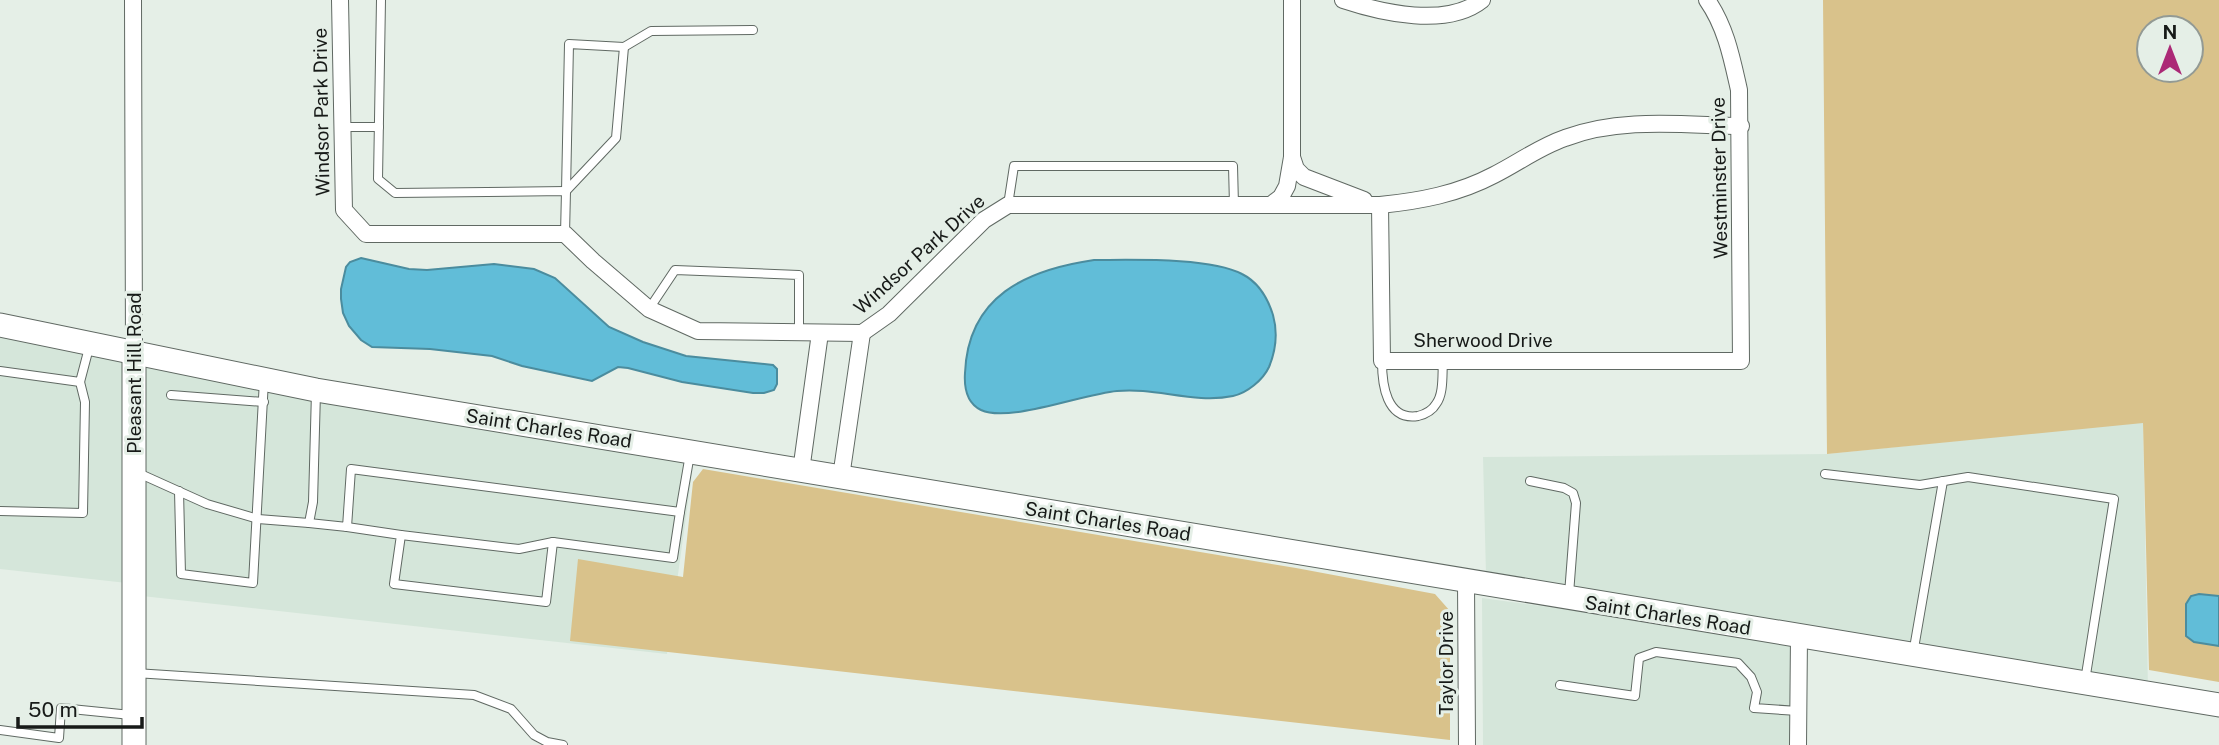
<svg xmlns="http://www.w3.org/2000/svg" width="2219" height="745" font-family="'Public Sans',sans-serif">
  <rect width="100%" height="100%" fill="#e5efe7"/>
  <!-- built -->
  <g fill="#d5e6da">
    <polygon points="0,334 127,362 127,583 0,569"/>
    <polygon points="139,361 694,459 667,654 142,596"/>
    <polygon points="2143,422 2148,690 1486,574 1483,457 1827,454"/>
    <polygon points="1482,598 1796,641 1796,745 1483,745"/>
  </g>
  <!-- green -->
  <g fill="#d9c28b" fill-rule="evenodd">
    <path d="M1823 0H2219V682L2149 670 2143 423 1827 454ZM2149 28H2191V70H2149Z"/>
    <polygon points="703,469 1296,568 1435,594 1450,611 1450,740 570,641 578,559 683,577 693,482"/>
  </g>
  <!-- water -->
  <g fill="#61bdd8" stroke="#4b8c9e" stroke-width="2">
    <polygon points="361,258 409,269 427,270 494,264 534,269 555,278 609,327 643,342 686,356 773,365 777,369 777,384 774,390 764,393 753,393 682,382 628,368 618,367 592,381 522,366 492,356 430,349 372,347 361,340 349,326 343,313 341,299 341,289 346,267 350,262"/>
    <path d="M1094 260C1131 260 1210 257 1242 274 1258 282 1268 299 1273 315 1278 333 1276 350 1269 367 1263 380 1247 393 1233 396 1194 404 1155 387 1117 391 1083 394 1009 423 981 410 967 403 964 388 965 373 968 296 1026 270 1094 260Z"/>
    <polygon points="2199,594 2219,596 2219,646 2194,642 2186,636 2186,604 2191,596"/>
  </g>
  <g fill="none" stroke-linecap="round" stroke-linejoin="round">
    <!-- lane casing -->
    <g stroke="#606963" stroke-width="10">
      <g id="lane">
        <polyline points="381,0 378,179 395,193 566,191 565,234"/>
        <polyline points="342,127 379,127"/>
        <polyline points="566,191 569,44 624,47 651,31 753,30"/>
        <polyline points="566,191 616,138 624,47"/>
        <polyline points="1008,205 1014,166 1233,166 1234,205"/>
        <polyline points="649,309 675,270 799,275 799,333"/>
        <path d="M1382 361C1382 384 1386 421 1418 416 1426 414 1432 411 1436 404 1444 394 1442 374 1443 361"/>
        <polyline points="0,371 80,382 90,344"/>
        <polyline points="171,395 264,402"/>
        <polyline points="136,472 207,504 258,519 309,523 313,502 316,392"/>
        <polyline points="1825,474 1920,485 1968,477 2114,499 2085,681"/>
        <polyline points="1530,481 1564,488 1573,493 1576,503 1569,594"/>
        <polyline points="179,491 181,574 253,583 264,380"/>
        <polyline points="0,511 83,513 85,402 80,382"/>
        <polyline points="309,523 347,527 351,469 680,512 690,454"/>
        <polyline points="347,527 401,535 394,584 546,602 553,542 673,558 680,512"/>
        <polyline points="401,535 519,549 553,542"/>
        <polyline points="1913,654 1943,481"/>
        <polyline points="135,673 474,695 511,709 534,735 547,742 563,745"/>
        <polyline points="1560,685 1635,696 1639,658 1656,652 1738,663 1751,677 1757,692 1754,708 1798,711"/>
        <polyline points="0,730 59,738 61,708 131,715"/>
      </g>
    </g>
    <!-- street casing -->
    <g stroke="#606963" stroke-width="18">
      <g id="street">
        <polyline points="133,0 134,354"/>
        <path d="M340 0 344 210 366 234H565L593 261 649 309 698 331 862 333 889 314 984 220 1008 205H1380C1420 201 1458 194 1494 175 1518 163 1539 147 1565 138 1620 117 1683 125 1741 126"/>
        <path d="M1343 0C1382 13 1447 28 1482 0"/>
        <polyline points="1292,157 1296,169 1304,177 1364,200"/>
        <polyline points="1272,204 1281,197 1287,186 1292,157 1292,0"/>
        <path d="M1380 205 1382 361H1741L1739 90C1732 59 1726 27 1707 0"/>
        <polyline points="801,471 820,333"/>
        <polyline points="841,477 862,333"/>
        <polyline points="1466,581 1467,745"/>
        <polyline points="1798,745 1799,636"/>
      </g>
    </g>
    <!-- secondary casing -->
    <g stroke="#606963" stroke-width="25">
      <g id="secondary">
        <polyline points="0,325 316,390 2219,705"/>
        <polyline points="134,745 134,354"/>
      </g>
    </g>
    <!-- lane -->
    <use href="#lane" stroke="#fff" stroke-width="8"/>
    <!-- street -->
    <use href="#street" stroke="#fff" stroke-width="16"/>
    <!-- secondary -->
    <use href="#secondary" stroke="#fff" stroke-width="23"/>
  </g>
  <g text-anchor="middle" stroke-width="6" stroke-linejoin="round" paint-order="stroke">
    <!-- street labels -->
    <g font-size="19" fill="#171a18" stroke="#e5efe7">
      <text transform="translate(321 112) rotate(-91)" y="7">Windsor Park Drive</text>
      <text transform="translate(1719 178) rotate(-91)" y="7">Westminster Drive</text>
      <text transform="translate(919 254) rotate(-42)" y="7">Windsor Park Drive</text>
      <text x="1483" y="347">Sherwood Drive</text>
      <text transform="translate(134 373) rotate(-90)" y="7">Pleasant Hill Road</text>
      <text transform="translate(549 428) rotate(9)" y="7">Saint Charles Road</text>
      <text transform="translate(1108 521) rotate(9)" y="7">Saint Charles Road</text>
      <text transform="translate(1668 615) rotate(9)" y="7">Saint Charles Road</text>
      <text transform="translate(1446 663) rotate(-90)" y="7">Taylor Drive</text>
    </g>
  </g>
  <!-- north arrow -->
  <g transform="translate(2170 49)"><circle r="33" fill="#e5efe7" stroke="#939a94" stroke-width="2"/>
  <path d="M0-5L12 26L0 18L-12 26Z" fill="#ab2976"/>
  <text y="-10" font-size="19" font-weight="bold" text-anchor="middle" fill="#171a18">N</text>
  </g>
  <!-- scale -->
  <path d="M18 717v10h124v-10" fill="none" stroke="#171a18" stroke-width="3.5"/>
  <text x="28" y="717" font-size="21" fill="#171a18" stroke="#e5efe7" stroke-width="5" paint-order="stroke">50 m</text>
</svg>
